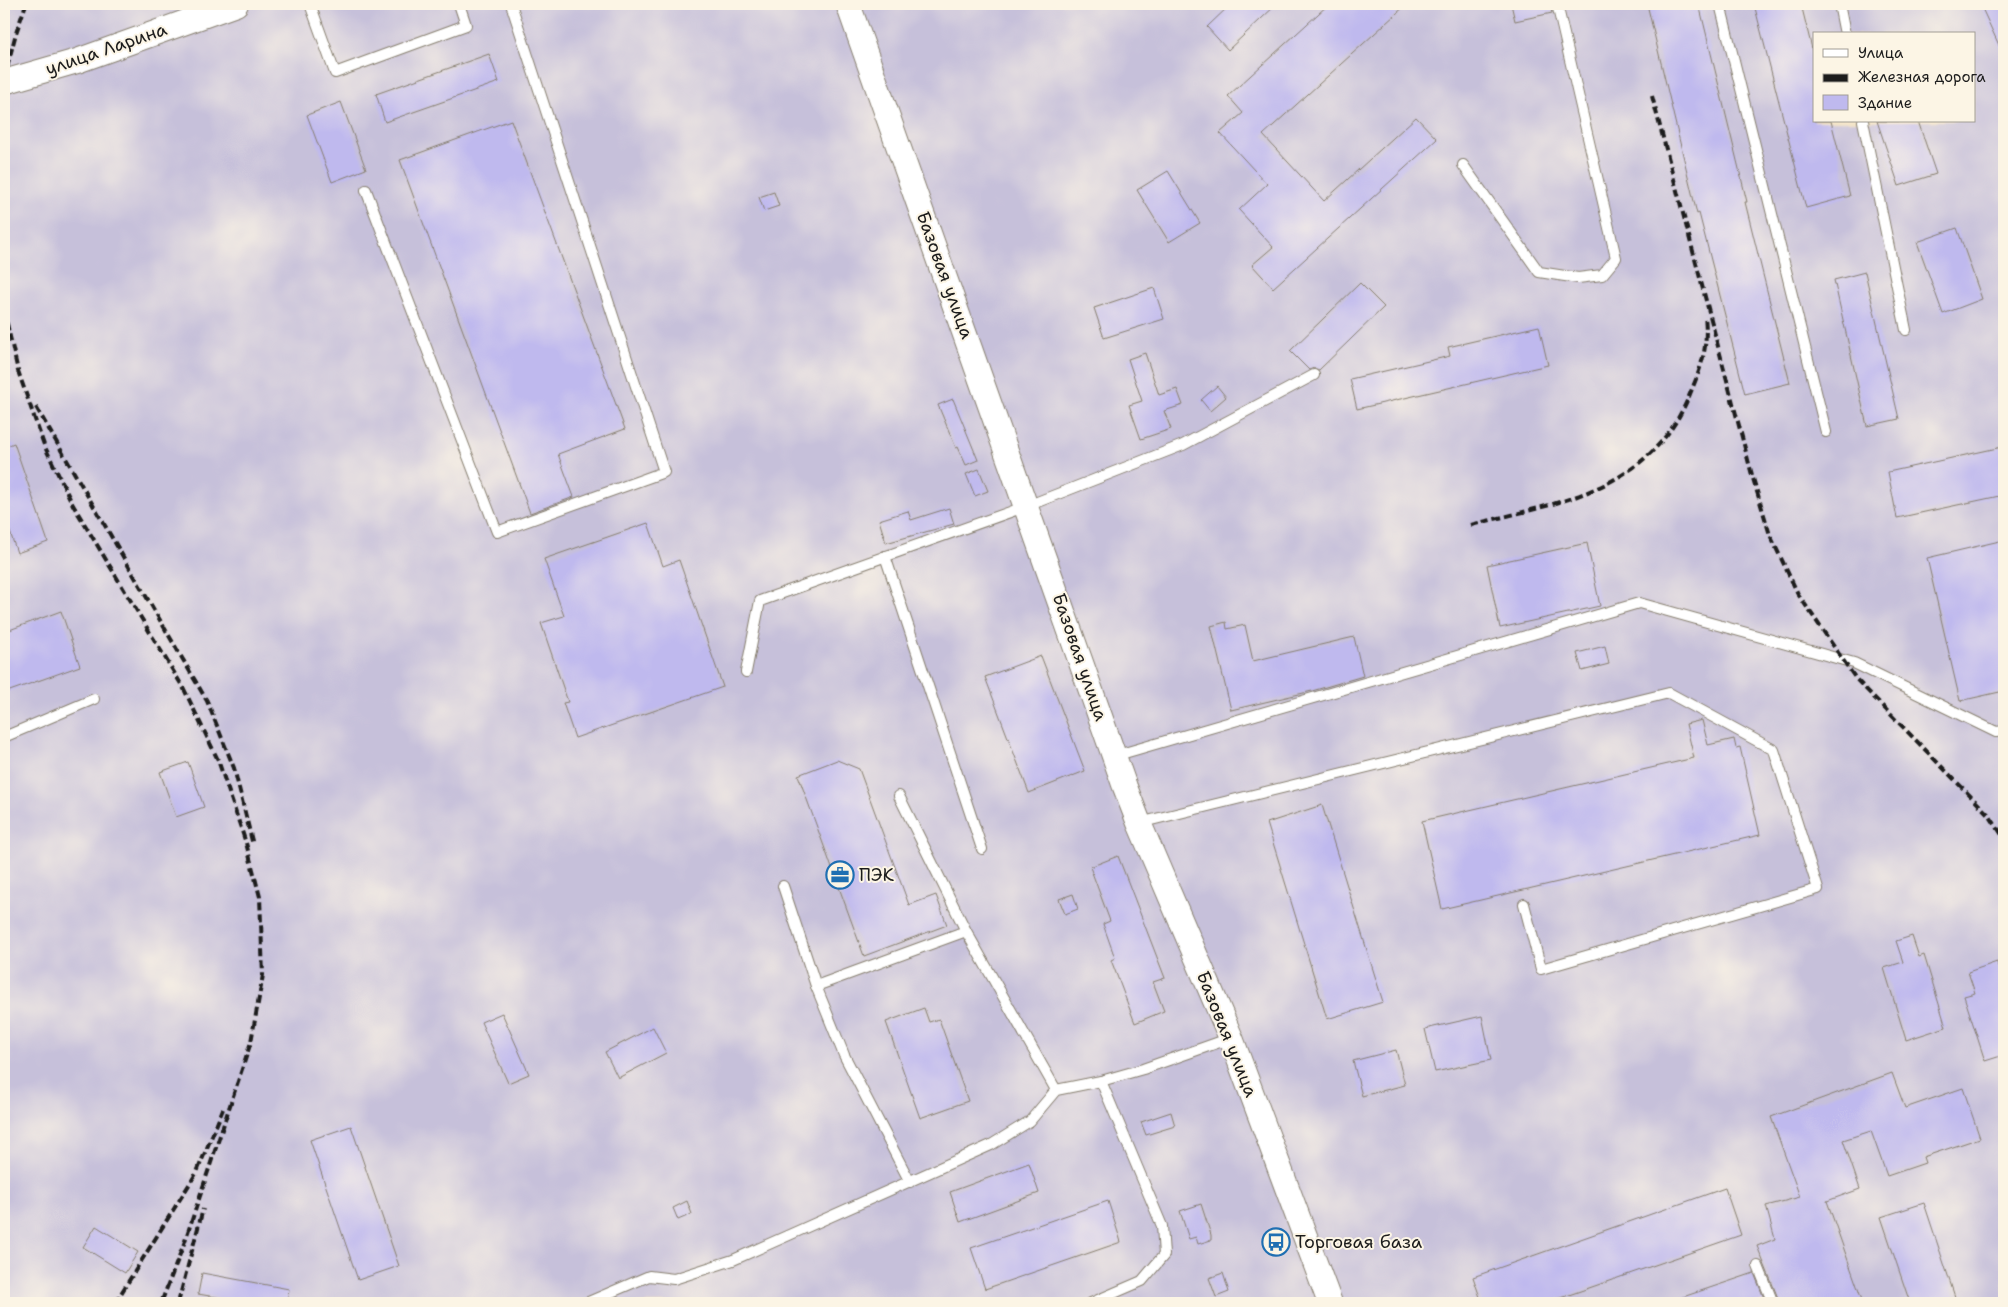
<svg xmlns="http://www.w3.org/2000/svg" width="2008" height="1307" font-family="'Shantell Sans',sans-serif">
  <rect width="100%" height="100%" fill="#fcf5e5"/>
  <filter id="ink" filterUnits="userSpaceOnUse"><feTurbulence type="fractalNoise" baseFrequency=".02" numOctaves="2"/><feDisplacementMap in="SourceGraphic" scale="10" xChannelSelector="R" yChannelSelector="G"/><feConvolveMatrix kernelMatrix="1 2 1 2 8 2 1 2 1" color-interpolation-filters="sRGB"/></filter>
  <filter id="wash" filterUnits="userSpaceOnUse"><feTurbulence type="fractalNoise" baseFrequency=".0096" numOctaves="4" result="noise"/><feDisplacementMap in="SourceGraphic" scale="20" xChannelSelector="R" yChannelSelector="G"/><feGaussianBlur stdDeviation="1.12" result="paint"/><feColorMatrix in="noise" values="0 0 0 0 0 0 0 0 0 0 0 0 0 0 0 0 0 1.4 0 .05"/><feComposite in="paint" operator="in"/></filter>
  <g filter="url(#wash)">
    <rect width="100%" height="100%" fill="#f0dfbf"/>
    <!-- industrial -->
    <path fill="#c6c0da" fill-rule="evenodd" d="M4 4H2004V1303H4ZM1814 34H1974V121H1814Z"/>
    <g id="blocks">
      <!-- building -->
      <g fill="#bfb9ee">
        <polygon points="1231,4 1277,4 1228,50 1207,27"/>
        <polygon points="1329,4 1407,4 1263,135 1324,201 1416,117 1437,139 1273,288 1252,265 1273,247 1239,210 1267,184 1220,133 1243,113 1228,96"/>
        <polygon points="1511,4 1550,4 1552,13 1515,21"/>
        <polygon points="1647,4 1699,4 1747,202 1745,202 1790,383 1745,394 1699,213 1697,214"/>
        <polygon points="1754,4 1801,4 1814,57 1814,121 1831,121 1850,196 1806,208"/>
        <polygon points="1980,4 2004,4 2004,56"/>
        <polygon points="489,54 499,82 385,122 376,94"/>
        <polygon points="341,102 366,169 332,182 307,115"/>
        <polygon points="511,120 625,429 558,454 574,497 530,513 400,160"/>
        <polygon points="1877,121 1918,121 1936,174 1899,186"/>
        <polygon points="1168,171 1200,223 1169,242 1137,190"/>
        <polygon points="774,192 779,206 764,211 759,197"/>
        <polygon points="1957,228 1982,299 1943,314 1917,242"/>
        <polygon points="1865,272 1899,419 1867,426 1834,280"/>
        <polygon points="1360,283 1384,307 1319,370 1314,368 1309,370 1290,351"/>
        <polygon points="1154,288 1164,319 1104,338 1094,308"/>
        <polygon points="1539,326 1548,365 1357,409 1350,379 1450,356 1448,347"/>
        <polygon points="1145,353 1159,395 1177,389 1183,405 1164,411 1171,429 1141,439 1129,405 1142,401 1128,359"/>
        <polygon points="1217,386 1226,397 1210,411 1201,400"/>
        <polygon points="953,399 978,460 966,465 958,447 956,448 938,405"/>
        <polygon points="14,443 48,542 17,553 4,514 4,447"/>
        <polygon points="2002,447 2004,456 2004,495 1897,518 1888,472"/>
        <polygon points="979,469 988,491 975,496 966,474"/>
        <polygon points="949,508 954,524 886,543 879,520 908,511 911,520"/>
        <polygon points="648,523 663,566 679,560 723,687 575,738 563,703 568,702 541,623 564,616 544,559"/>
        <polygon points="2004,540 2004,691 1960,701 1927,558"/>
        <polygon points="1587,543 1600,606 1500,628 1487,565"/>
        <polygon points="61,611 80,666 4,693 4,632"/>
        <polygon points="1226,622 1227,629 1245,625 1253,661 1354,637 1363,676 1312,691 1231,710 1211,626"/>
        <polygon points="1605,646 1609,664 1582,671 1577,653"/>
        <polygon points="1041,656 1085,771 1029,793 985,677"/>
        <polygon points="1702,720 1708,745 1734,739 1736,748 1740,747 1760,835 1442,909 1422,821 1694,758 1686,724"/>
        <polygon points="837,760 859,769 909,905 936,895 947,925 864,956 798,775"/>
        <polygon points="188,762 204,807 176,817 160,772"/>
        <polygon points="1322,805 1383,1002 1327,1019 1267,823"/>
        <polygon points="1118,856 1165,978 1153,982 1164,1011 1135,1023 1111,960 1115,958 1103,924 1110,921 1090,867"/>
        <polygon points="1073,894 1078,909 1065,914 1059,899"/>
        <polygon points="1912,936 1919,957 1924,955 1946,1027 1906,1040 1884,968 1903,962 1896,941"/>
        <polygon points="1997,962 2004,987 2004,1055 1985,1061 1964,996 1975,993 1968,972"/>
        <polygon points="924,1008 929,1022 939,1019 968,1101 920,1118 886,1022"/>
        <polygon points="502,1013 529,1074 508,1083 481,1022"/>
        <polygon points="1482,1016 1491,1060 1435,1072 1425,1029"/>
        <polygon points="653,1027 666,1053 618,1078 605,1052"/>
        <polygon points="1396,1050 1405,1085 1362,1096 1353,1061"/>
        <polygon points="1892,1073 1905,1108 1963,1088 1980,1138 1923,1157 1925,1163 1887,1176 1871,1131 1843,1140 1860,1189 1827,1201 1863,1303 1780,1303 1757,1246 1775,1239 1766,1206 1800,1197 1771,1117"/>
        <polygon points="1171,1112 1175,1126 1146,1135 1141,1122"/>
        <polygon points="351,1126 399,1266 358,1280 310,1140"/>
        <polygon points="1029,1163 1039,1193 960,1222 950,1192"/>
        <polygon points="1725,1188 1741,1235 1546,1303 1482,1303 1473,1277"/>
        <polygon points="687,1201 692,1214 678,1220 673,1208"/>
        <polygon points="1108,1201 1121,1242 985,1289 971,1248"/>
        <polygon points="1924,1203 1957,1303 1910,1303 1881,1217"/>
        <polygon points="1201,1204 1211,1235 1211,1240 1198,1244 1196,1237 1189,1239 1180,1211"/>
        <polygon points="96,1226 138,1252 125,1273 83,1247"/>
        <polygon points="202,1273 289,1289 287,1303 250,1303 198,1294"/>
        <polygon points="1223,1273 1229,1292 1216,1297 1209,1278"/>
        <polygon points="1754,1273 1766,1303 1672,1303 1671,1301"/>
      </g>
    </g>
  </g>
  <g filter="url(#ink)">
    <use href="#blocks" fill-opacity="0" stroke="#867e6e" stroke-width="1"/>
    <g fill="none" stroke-linecap="round" stroke-linejoin="round">
      <!-- service casing -->
      <g stroke="#867e6e" stroke-width="12">
        <g id="service">
          <polyline points="310,4 335,73 466,25 459,4"/>
          <polyline points="1720,4 1826,432"/>
          <polyline points="1839,4 1845,34"/>
          <polyline points="1863,121 1906,330"/>
          <polyline points="1463,165 1539,272 1578,278 1602,275 1616,258 1557,4"/>
          <polyline points="366,190 497,532 664,472 511,4"/>
          <polyline points="885,556 982,849"/>
          <polyline points="746,672 760,601 1027,506 1183,445 1314,375"/>
          <polyline points="4,737 94,699"/>
          <polyline points="1114,756 1639,603 1854,663 1996,732 2004,731"/>
          <polyline points="899,796 966,931 1056,1090"/>
          <polyline points="1139,823 1669,693 1774,750 1818,889 1541,969 1524,904"/>
          <polyline points="783,886 816,986 844,1055 910,1182"/>
          <polyline points="816,986 966,931"/>
          <polyline points="1758,1266 1773,1303"/>
          <polyline points="586,1303 649,1276 674,1279 733,1260 991,1145 1030,1121 1056,1090 1101,1081 1143,1069 1231,1038"/>
          <polyline points="1091,1303 1142,1281 1164,1255 1162,1226 1101,1081"/>
        </g>
      </g>
      <!-- tertiary casing -->
      <g stroke="#867e6e" stroke-width="26">
        <g id="tertiary">
          <polyline points="848,4 1125,787 1139,823 1231,1038 1330,1303"/>
          <polyline points="4,82 77,61 236,4"/>
        </g>
      </g>
      <!-- service -->
      <use href="#service" stroke="#fff" stroke-width="10"/>
      <!-- tertiary -->
      <use href="#tertiary" stroke="#fff" stroke-width="24"/>
      <!-- rail -->
      <g stroke="#1c1c1c" stroke-width="4" stroke-dasharray="8 4" stroke-linecap="butt">
        <polyline points="4,79 16,33 26,4"/>
        <polyline points="1652,96 1752,475 1770,535 1798,594 1856,679 1989,815 2004,838"/>
        <polyline points="4,311 18,371 44,445 73,505 184,689 218,760 246,843 260,897 263,975 251,1042 185,1241 161,1303"/>
        <polyline points="36,407 207,701 234,768 253,845"/>
        <path d="M1471 525C1564 501 1653 490 1692 389 1703 363 1708 345 1705 316"/>
        <polyline points="115,1303 197,1172 223,1109"/>
        <polyline points="178,1303 203,1209"/>
      </g>
    </g>
  </g>
  <!-- icons -->
  <defs>
    <g id="office-ring" transform="scale(1.4375)"><circle r="9.5" fill="#fcf5e5" stroke="#1f6fb2" stroke-width="1.5"/><path d="M-6-3h4V-5.5h4V-3h4V5H-6ZM-1-4.5V-3h2v-1.5ZM-6 0V1H6V0Z" fill="#1f6fb2"/></g>
    <g id="bus-ring" transform="scale(1.4375)"><circle r="9.5" fill="#fcf5e5" stroke="#1f6fb2" stroke-width="1.5"/><path d="M-5-6H5V4H4V6H2V4H-2V6H-4V4H-5ZM-3.5-4V0h7V-4ZM-3.5 1.2v1.5H-2V1.2ZM2 1.2v1.5H3.5V1.2Z" fill="#1f6fb2"/></g>
  </defs>
  <g fill-rule="evenodd">
    <use href="#office-ring" x="840" y="875"/>
    <use href="#bus-ring" x="1276" y="1242"/>
  </g>
  <g text-anchor="middle" stroke-width="4" stroke-linejoin="round" paint-order="stroke">
    <!-- street labels -->
    <g font-size="18" fill="#1c1c1c" stroke="#fcf5e5">
      <text transform="translate(106 49) rotate(-19)" y="6">улица Ларина</text>
      <text transform="translate(945 275) rotate(70)" y="6">Базовая улица</text>
      <text transform="translate(1080 657) rotate(71)" y="6">Базовая улица</text>
      <text transform="translate(1227 1034) rotate(68)" y="6">Базовая улица</text>
    </g>
    <!-- poi labels -->
    <g font-size="18" fill="#1c1c1c" stroke="#fcf5e5" text-anchor="start">
      <text x="859" y="881">ПЭК</text>
      <text x="1295" y="1248">Торговая база</text>
    </g>
  </g>
  <!-- margin -->
  <rect width="2008" height="1307" fill="none" stroke="#fcf5e5" stroke-width="20"/>
  <!-- legend -->
  <rect x="1813" y="32" width="162" height="90" fill="#fcf5e5" stroke="#a29e95"/>
  <rect x="1823" y="49" width="25" height="8" fill="#ffffff" stroke="#a29e95"/>
  <text x="1858" y="58" font-size="15" fill="#1c1c1c">Улица</text>
  <rect x="1823" y="74" width="25" height="8" fill="#1c1c1c" stroke="#a29e95"/>
  <text x="1858" y="82" font-size="15" fill="#1c1c1c">Железная дорога</text>
  <rect x="1823" y="95" width="25" height="15" fill="#bfb9ee" stroke="#a29e95"/>
  <text x="1858" y="108" font-size="15" fill="#1c1c1c">Здание</text>
</svg>
